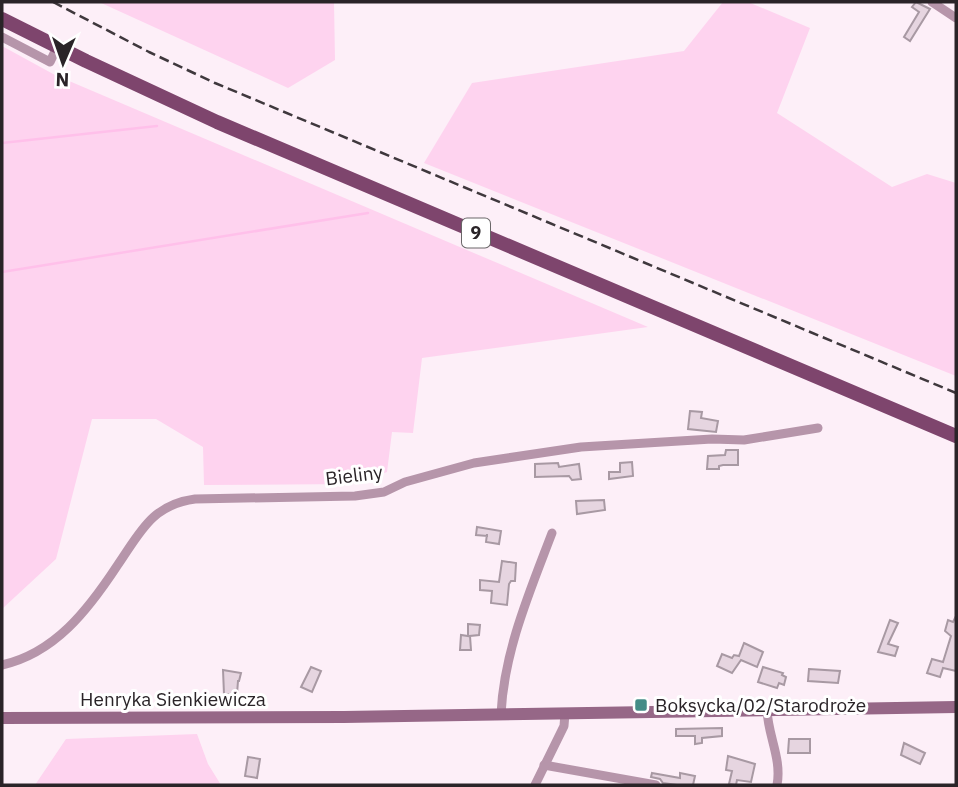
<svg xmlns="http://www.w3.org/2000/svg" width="958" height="787" font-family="'IBM Plex Sans',sans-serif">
  <rect width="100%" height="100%" fill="#fdeff8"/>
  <!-- green -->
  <g fill="#fed3ef">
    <polygon points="99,2 334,2 335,60 288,88"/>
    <polygon points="723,2 748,2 810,28 777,113 892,187 927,174 956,183 956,376 424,163 472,83 684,51"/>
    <polygon points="2,46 55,75 648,327 422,358 413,433 392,432 387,472 352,484 204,485 203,447 156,419 92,419 56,559 2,609"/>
    <polygon points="197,734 208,764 221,785 35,785 66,739"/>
  </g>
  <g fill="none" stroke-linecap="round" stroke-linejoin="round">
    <!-- stream -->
    <g stroke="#ffc0ea" stroke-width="2.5">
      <polyline points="2,143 157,126"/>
      <polyline points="2,272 368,213"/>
    </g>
  </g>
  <!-- building -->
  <g fill="#e6d5e0" stroke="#a899a3" stroke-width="2">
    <polygon points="916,2 930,9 910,41 904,37 919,12 912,7"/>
    <polygon points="690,411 702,412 701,418 718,421 716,432 688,429"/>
    <polygon points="726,450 738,450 738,465 723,465 719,466 719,469 707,469 708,456 725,455"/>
    <polygon points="632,462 633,476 609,479 609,472 620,472 620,463"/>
    <polygon points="558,463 559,467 579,464 581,479 572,480 569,476 535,477 535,464"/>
    <polygon points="604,500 605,510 577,514 576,501"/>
    <polygon points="477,527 501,531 499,544 486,542 487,534 487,536 476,535"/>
    <polygon points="502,561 516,563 515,581 511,581 509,584 507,605 491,603 492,591 480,590 480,580 499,582"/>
    <polygon points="956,616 956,671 943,668 940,677 927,673 932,659 943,662 951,636 945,631 948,620 953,622"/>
    <polygon points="890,620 898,623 888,644 898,647 895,656 878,652"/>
    <polygon points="468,624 480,625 479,635 470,636 471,650 460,650 461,635 468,636"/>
    <polygon points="744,643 763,652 757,667 741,660 732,673 717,666 722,654 732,658 734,655 739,656"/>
    <polygon points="311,667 321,671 312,692 301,687"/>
    <polygon points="763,667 783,673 782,675 786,677 784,685 779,683 777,688 758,682"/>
    <polygon points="809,669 840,671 838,683 808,681"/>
    <polygon points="223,670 241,673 239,681 238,681 237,694 224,694"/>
    <polygon points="722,728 722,736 702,738 702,743 695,744 695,736 676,736 676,729"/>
    <polygon points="789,739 810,739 810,753 788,753"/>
    <polygon points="904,743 925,753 920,764 901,755"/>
    <polygon points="728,756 755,764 751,782 737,780 736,785 729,784 732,771 726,770"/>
    <polygon points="248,757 260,759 257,778 245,776"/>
    <polygon points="652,773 680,778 680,773 695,776 693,785 677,785 663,783 660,779 651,777"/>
  </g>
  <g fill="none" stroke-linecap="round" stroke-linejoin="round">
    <!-- street -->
    <g stroke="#b695aa" stroke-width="9">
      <polyline points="932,2 956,18"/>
      <polyline points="2,37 50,62 57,47"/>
      <path d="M2 665C55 653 88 610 117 566 140 533 151 505 195 499L355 496 384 492 405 482 474 463 581 447 712 439 744 440 818 428"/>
      <path d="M767 710C768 736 782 759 777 785"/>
      <path d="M501 714C504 651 530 591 552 533"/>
      <polyline points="544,765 656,785"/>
      <polyline points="535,785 564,726 565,713"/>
    </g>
    <!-- secondary -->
    <polyline stroke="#966787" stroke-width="12" points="2,718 344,717 956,707"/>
    <!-- primary -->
    <polyline stroke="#7e456d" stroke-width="14" points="2,19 86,61 217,122 956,436"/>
    <!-- rail -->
    <polyline stroke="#3f383d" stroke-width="2.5" stroke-dasharray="10 5" stroke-linecap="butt" points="53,2 149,52 215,83 956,393"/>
  </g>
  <!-- markers -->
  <rect fill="#448c87" stroke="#fff" stroke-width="2.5" x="634" y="698" width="14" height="14" rx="3.5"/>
  <g text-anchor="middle" stroke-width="6" stroke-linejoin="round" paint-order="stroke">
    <!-- shield labels -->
    <rect fill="#fff" stroke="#6a6668" stroke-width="2" x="462" y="218.5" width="28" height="29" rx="5"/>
    <g font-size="18" font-weight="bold" fill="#2a2428">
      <text x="476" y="239">9</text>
    </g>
    <!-- street labels -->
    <g font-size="19" fill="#2a2428" stroke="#fff">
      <text transform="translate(354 475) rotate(-7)" y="7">Bieliny</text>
      <text x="173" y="706">Henryka Sienkiewicza</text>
    </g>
    <!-- poi labels -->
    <g font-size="19" fill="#2a2428" stroke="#fff" text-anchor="start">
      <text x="655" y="712">Boksycka/02/Starodroże</text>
    </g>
  </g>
  <!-- border -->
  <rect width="958" height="787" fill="none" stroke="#2a2428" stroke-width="7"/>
  <!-- north arrow -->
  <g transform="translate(63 63) rotate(182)" stroke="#ffffff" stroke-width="5" paint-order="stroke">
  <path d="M0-5L12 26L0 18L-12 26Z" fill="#2a2428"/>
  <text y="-10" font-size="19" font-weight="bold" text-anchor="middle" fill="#2a2428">N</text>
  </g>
</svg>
